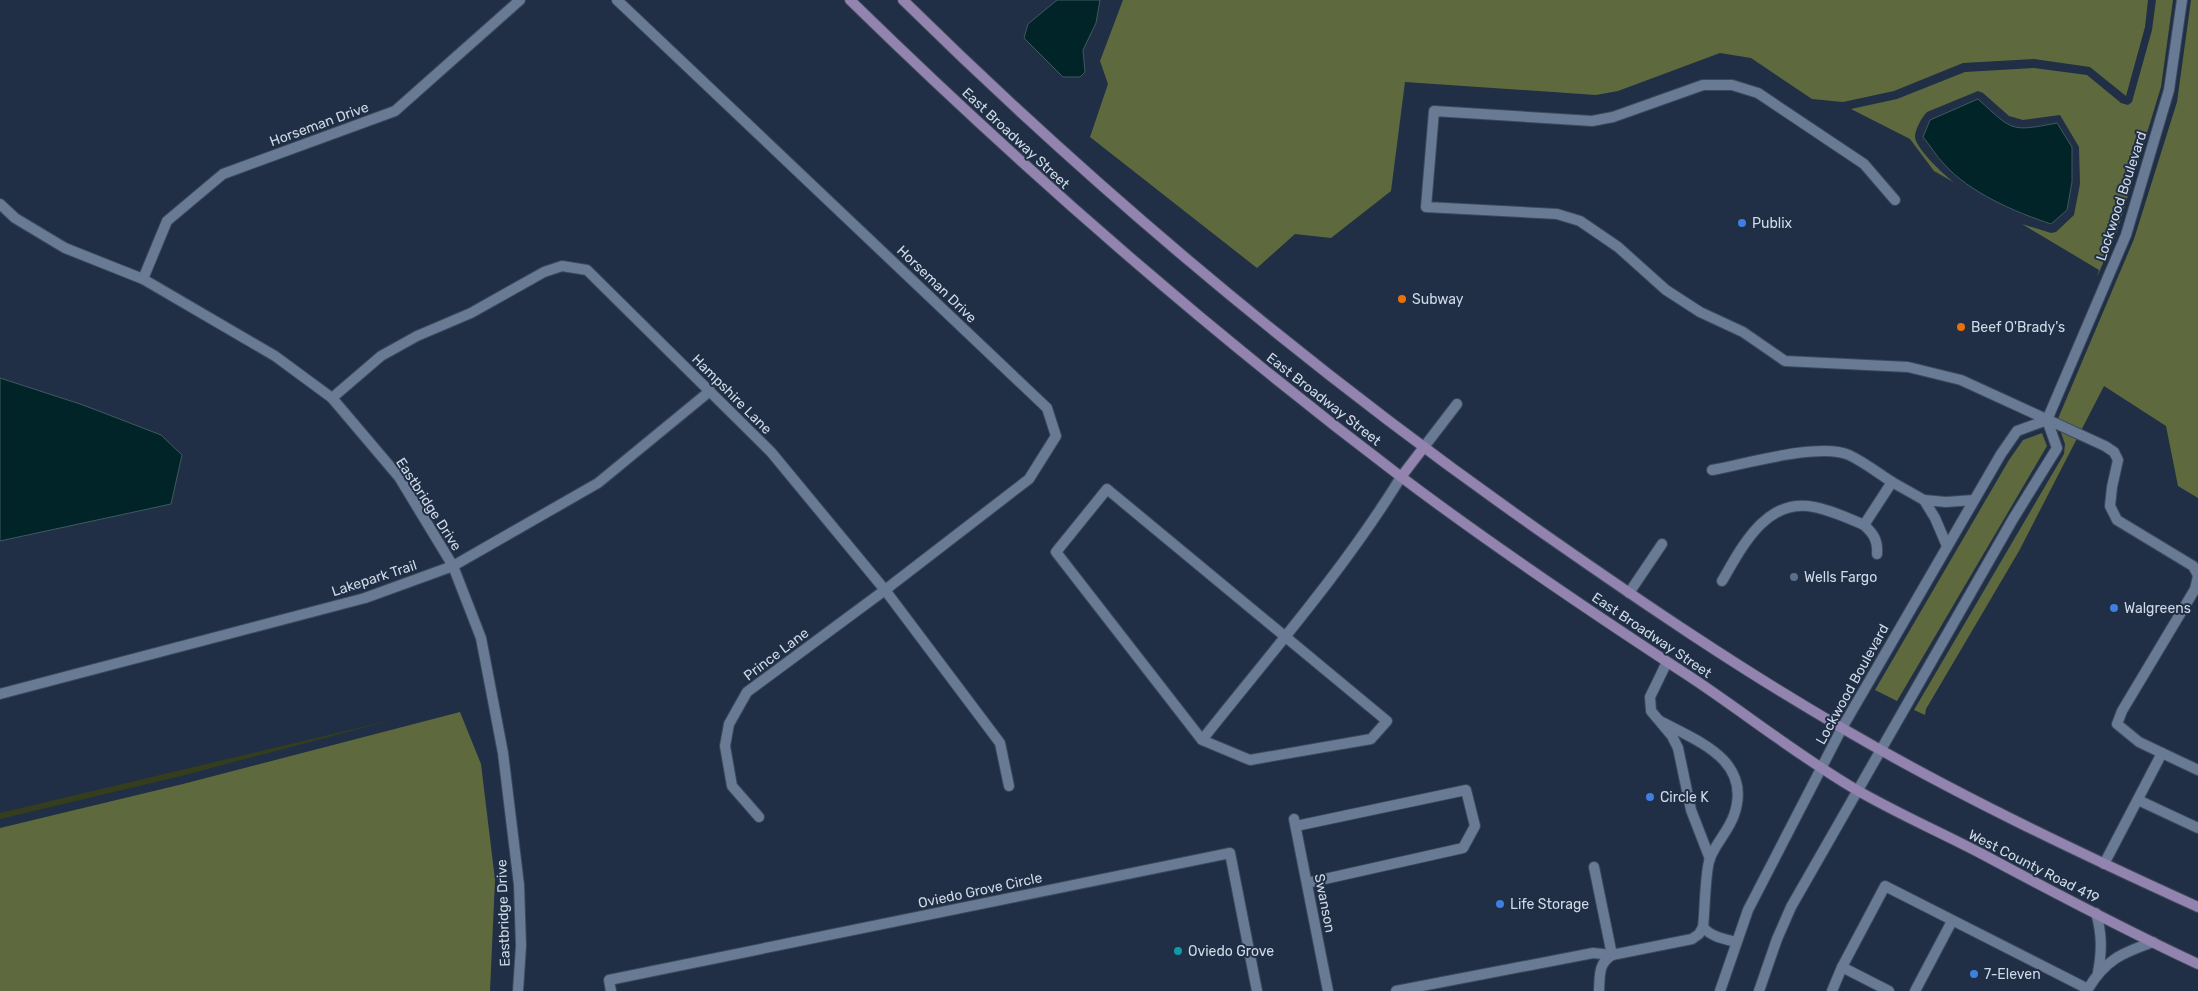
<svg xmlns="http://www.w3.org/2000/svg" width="2198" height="991" font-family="Rubik,sans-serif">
  <rect width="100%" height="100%" fill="#202f45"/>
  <!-- green -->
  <polygon fill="#353e1c" points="396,719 181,776 0,819 0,813"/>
  <!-- forest -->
  <g fill="#5e6a3e">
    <polygon points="1123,0 2148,0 2145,27 2126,96 2090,67 2034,59 1963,63 1894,91 1843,102 1812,99 1751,58 1720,53 1618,91 1596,95 1405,82 1391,191 1331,238 1295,234 1257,268 1090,137 1108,84 1100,61"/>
    <path d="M2156 0H2173L2161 87 2117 231 2097 277 2099 270 2022 224 2051 233 2056 232 2074 215 2080 184 2079 147 2060 115 2023 120 2009 116 1983 93 1978 91 1927 112C1922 117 1915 129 1915 137 1916 149 1945 176 1955 183L1934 171 1910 139 1851 109 1897 99 1965 72 2034 68 2087 75 2121 103 2128 105 2132 102 2152 30Z"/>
    <polygon points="2191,0 2198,0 2198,498 2178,486 2166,426 2104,386 2019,551 1926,709 1925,715 1914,710 2064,454 2065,444 2057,421 2134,239 2177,102"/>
    <polygon points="2042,433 2047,446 1897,701 1875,690 2009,460 2023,440"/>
    <polygon points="460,712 481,764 495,880 490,991 0,991 0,828 183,784"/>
  </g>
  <!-- water -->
  <g fill="#012428" stroke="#3f5a61">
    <polygon points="1057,0 1100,0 1096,23 1083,50 1085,72 1080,77 1063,77 1024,38 1028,24"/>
    <path d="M1978 99C2013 131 2010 132 2057 123L2072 147V182L2067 210 2051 224C2015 212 1970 193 1944 164 1936 156 1930 145 1923 137L1930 120Z"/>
    <polygon points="0,378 83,405 161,435 182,455 171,504 0,541"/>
  </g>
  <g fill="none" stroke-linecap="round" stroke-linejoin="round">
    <!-- service casing -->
    <g stroke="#3c495b" stroke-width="12">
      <g id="service">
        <polyline points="1895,200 1864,164 1758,93 1732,85 1703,85 1613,117 1592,121 1434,111 1426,207 1557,214 1580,221 1618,247 1666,290 1700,312 1743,332 1785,361 1908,367 1961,380 2105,446 2114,452 2118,460 2112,487 2110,506 2117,520 2193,566 2198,575"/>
        <polyline points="1424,447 1457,404"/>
        <path d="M1712 470C1745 464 1820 442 1849 455 1864 462 1878 473 1892 482"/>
        <polyline points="1947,546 1935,518 1924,500 1946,502 1974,500"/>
        <path d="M1877 554C1878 541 1874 534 1864 525L1892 482 1924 500"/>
        <path d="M1722 581C1742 547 1766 497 1814 507 1831 510 1848 518 1864 525"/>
        <polyline points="1629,593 1662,544"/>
        <polyline points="1667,662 1650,697 1651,711 1672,736 1678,748 1691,810 1710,859"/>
        <path d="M1202 740 1250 760 1371 739 1387 721 1107 489 1056 552 1202 740C1270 654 1344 570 1401 477"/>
        <polyline points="2162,753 2198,770"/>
        <polyline points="2138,800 2198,828"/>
        <polyline points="1296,826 1466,790 1475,826 1463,848 1307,883"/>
        <polyline points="2104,864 2162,753 2139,742 2117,724 2122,711 2195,589 2198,576"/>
        <polyline points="1594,867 1612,955"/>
        <path d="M2096 913C2102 934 2102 951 2098 972"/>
        <path d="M1703 927C1711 937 1725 939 1736 942"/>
        <polyline points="1842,967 1889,991"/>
        <path d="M1396 991 1593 953 1612 955 1692 939 1699 934 1703 927C1705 911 1705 871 1710 858 1716 843 1729 830 1734 815 1753 760 1697 741 1660 721"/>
        <path d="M1599 991C1600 975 1598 964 1612 955"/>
        <path d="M1832 991 1842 967 1885 886 2088 989C2105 960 2122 953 2153 942"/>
        <polyline points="1915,991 1952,921"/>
      </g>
    </g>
    <!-- minor casing -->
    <g stroke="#3c495b" stroke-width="12">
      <g id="minor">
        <polyline points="617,0 1047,408 1056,436 1029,479 885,590 747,692 729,724 725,746 732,786 759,817"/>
        <polyline points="0,204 15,218 65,248 143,279 275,356 332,398 399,477 453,566 481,638 503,753 519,885 521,946 518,991"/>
        <polyline points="143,279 167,221 223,174 395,111 520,0"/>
        <polyline points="332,398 381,356 417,336 471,313 544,272 562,266 587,270 771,452 885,590 1000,743 1009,786"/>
        <polyline points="0,694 365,598 453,566 598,483 710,391"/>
        <polyline points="1294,819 1328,991"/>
        <polyline points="611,991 609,980 1230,853 1257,991"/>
      </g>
    </g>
    <!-- tertiary casing -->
    <g stroke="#3c495b" stroke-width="12">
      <g id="tertiary">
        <polyline points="1720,991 1748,910 1842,728 2001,454 2017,431 2047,420"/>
        <polyline points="1759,991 1777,939 1791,907 2013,519 2057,448 2047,420 2126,235 2169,90 2182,0"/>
      </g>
    </g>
    <!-- secondary casing -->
    <g stroke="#3c495b" stroke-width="12">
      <g id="secondary">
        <path d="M850 0C1024 170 1206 329 1400 476 1494 547 1591 612 1689 676 1745 713 1797 755 1855 789 1896 813 1940 832 1982 854 2053 892 2125 930 2198 964"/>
        <path d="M903 0C1102 196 1318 376 1547 536 1643 603 1740 669 1842 728 1957 795 2077 852 2198 907"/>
        <polyline points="1401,477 1424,447"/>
      </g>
    </g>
    <!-- service -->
    <use href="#service" stroke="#697a94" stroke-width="10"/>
    <!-- minor -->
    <use href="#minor" stroke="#697a94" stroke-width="10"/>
    <!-- tertiary -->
    <use href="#tertiary" stroke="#697a94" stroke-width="10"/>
    <!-- secondary -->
    <use href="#secondary" stroke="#9283af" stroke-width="10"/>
  </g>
  <!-- markers -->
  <g fill="#3f7fe0" stroke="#202f45" stroke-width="2">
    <circle cx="1742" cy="223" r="5"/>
    <circle cx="2114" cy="608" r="5"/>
    <circle cx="1650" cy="797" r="5"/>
    <circle cx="1500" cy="904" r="5"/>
    <circle cx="1974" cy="974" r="5"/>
  </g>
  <g fill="#e8710a" stroke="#202f45" stroke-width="2">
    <circle cx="1402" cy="299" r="5"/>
    <circle cx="1961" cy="327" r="5"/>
  </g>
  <circle fill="#5c6f8a" stroke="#202f45" stroke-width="2" cx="1794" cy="577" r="5"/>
  <circle fill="#0f9aa8" stroke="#202f45" stroke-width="2" cx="1178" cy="951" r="5"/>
  <g text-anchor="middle" stroke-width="4" stroke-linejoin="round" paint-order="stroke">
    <!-- street labels -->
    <g font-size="14" fill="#cfd9e7" stroke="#202f45">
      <text transform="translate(319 124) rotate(-20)" y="5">Horseman Drive</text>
      <text transform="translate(1016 138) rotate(43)" y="5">East Broadway Street</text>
      <text transform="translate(2121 196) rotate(-72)" y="5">Lockwood Boulevard</text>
      <text transform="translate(937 284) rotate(44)" y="5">Horseman Drive</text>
      <text transform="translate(732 394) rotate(45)" y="5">Hampshire Lane</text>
      <text transform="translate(1324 399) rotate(38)" y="5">East Broadway Street</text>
      <text transform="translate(429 504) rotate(57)" y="5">Eastbridge Drive</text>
      <text transform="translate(374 578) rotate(-18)" y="5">Lakepark Trail</text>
      <text transform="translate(1652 635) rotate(34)" y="5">East Broadway Street</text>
      <text transform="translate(776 654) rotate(-37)" y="5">Prince Lane</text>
      <text transform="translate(1852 684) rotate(-61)" y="5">Lockwood Boulevard</text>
      <text transform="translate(2034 866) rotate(27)" y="5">West County Road 419</text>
      <text transform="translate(980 890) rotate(-12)" y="5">Oviedo Grove Circle</text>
      <text transform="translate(1325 903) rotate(79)" y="5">Swanson</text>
      <text transform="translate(503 913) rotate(-92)" y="5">Eastbridge Drive</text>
    </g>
    <!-- poi labels -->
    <g font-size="14" fill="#cfd9e7" stroke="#202f45" text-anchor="start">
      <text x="1752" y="228">Publix</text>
      <text x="1412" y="304">Subway</text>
      <text x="1971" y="332">Beef O'Brady's</text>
      <text x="1804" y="582">Wells Fargo</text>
      <text x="2124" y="613">Walgreens</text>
      <text x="1660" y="802">Circle K</text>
      <text x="1510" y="909">Life Storage</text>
      <text x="1188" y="956">Oviedo Grove</text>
      <text x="1984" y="979">7-Eleven</text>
    </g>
  </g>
</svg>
